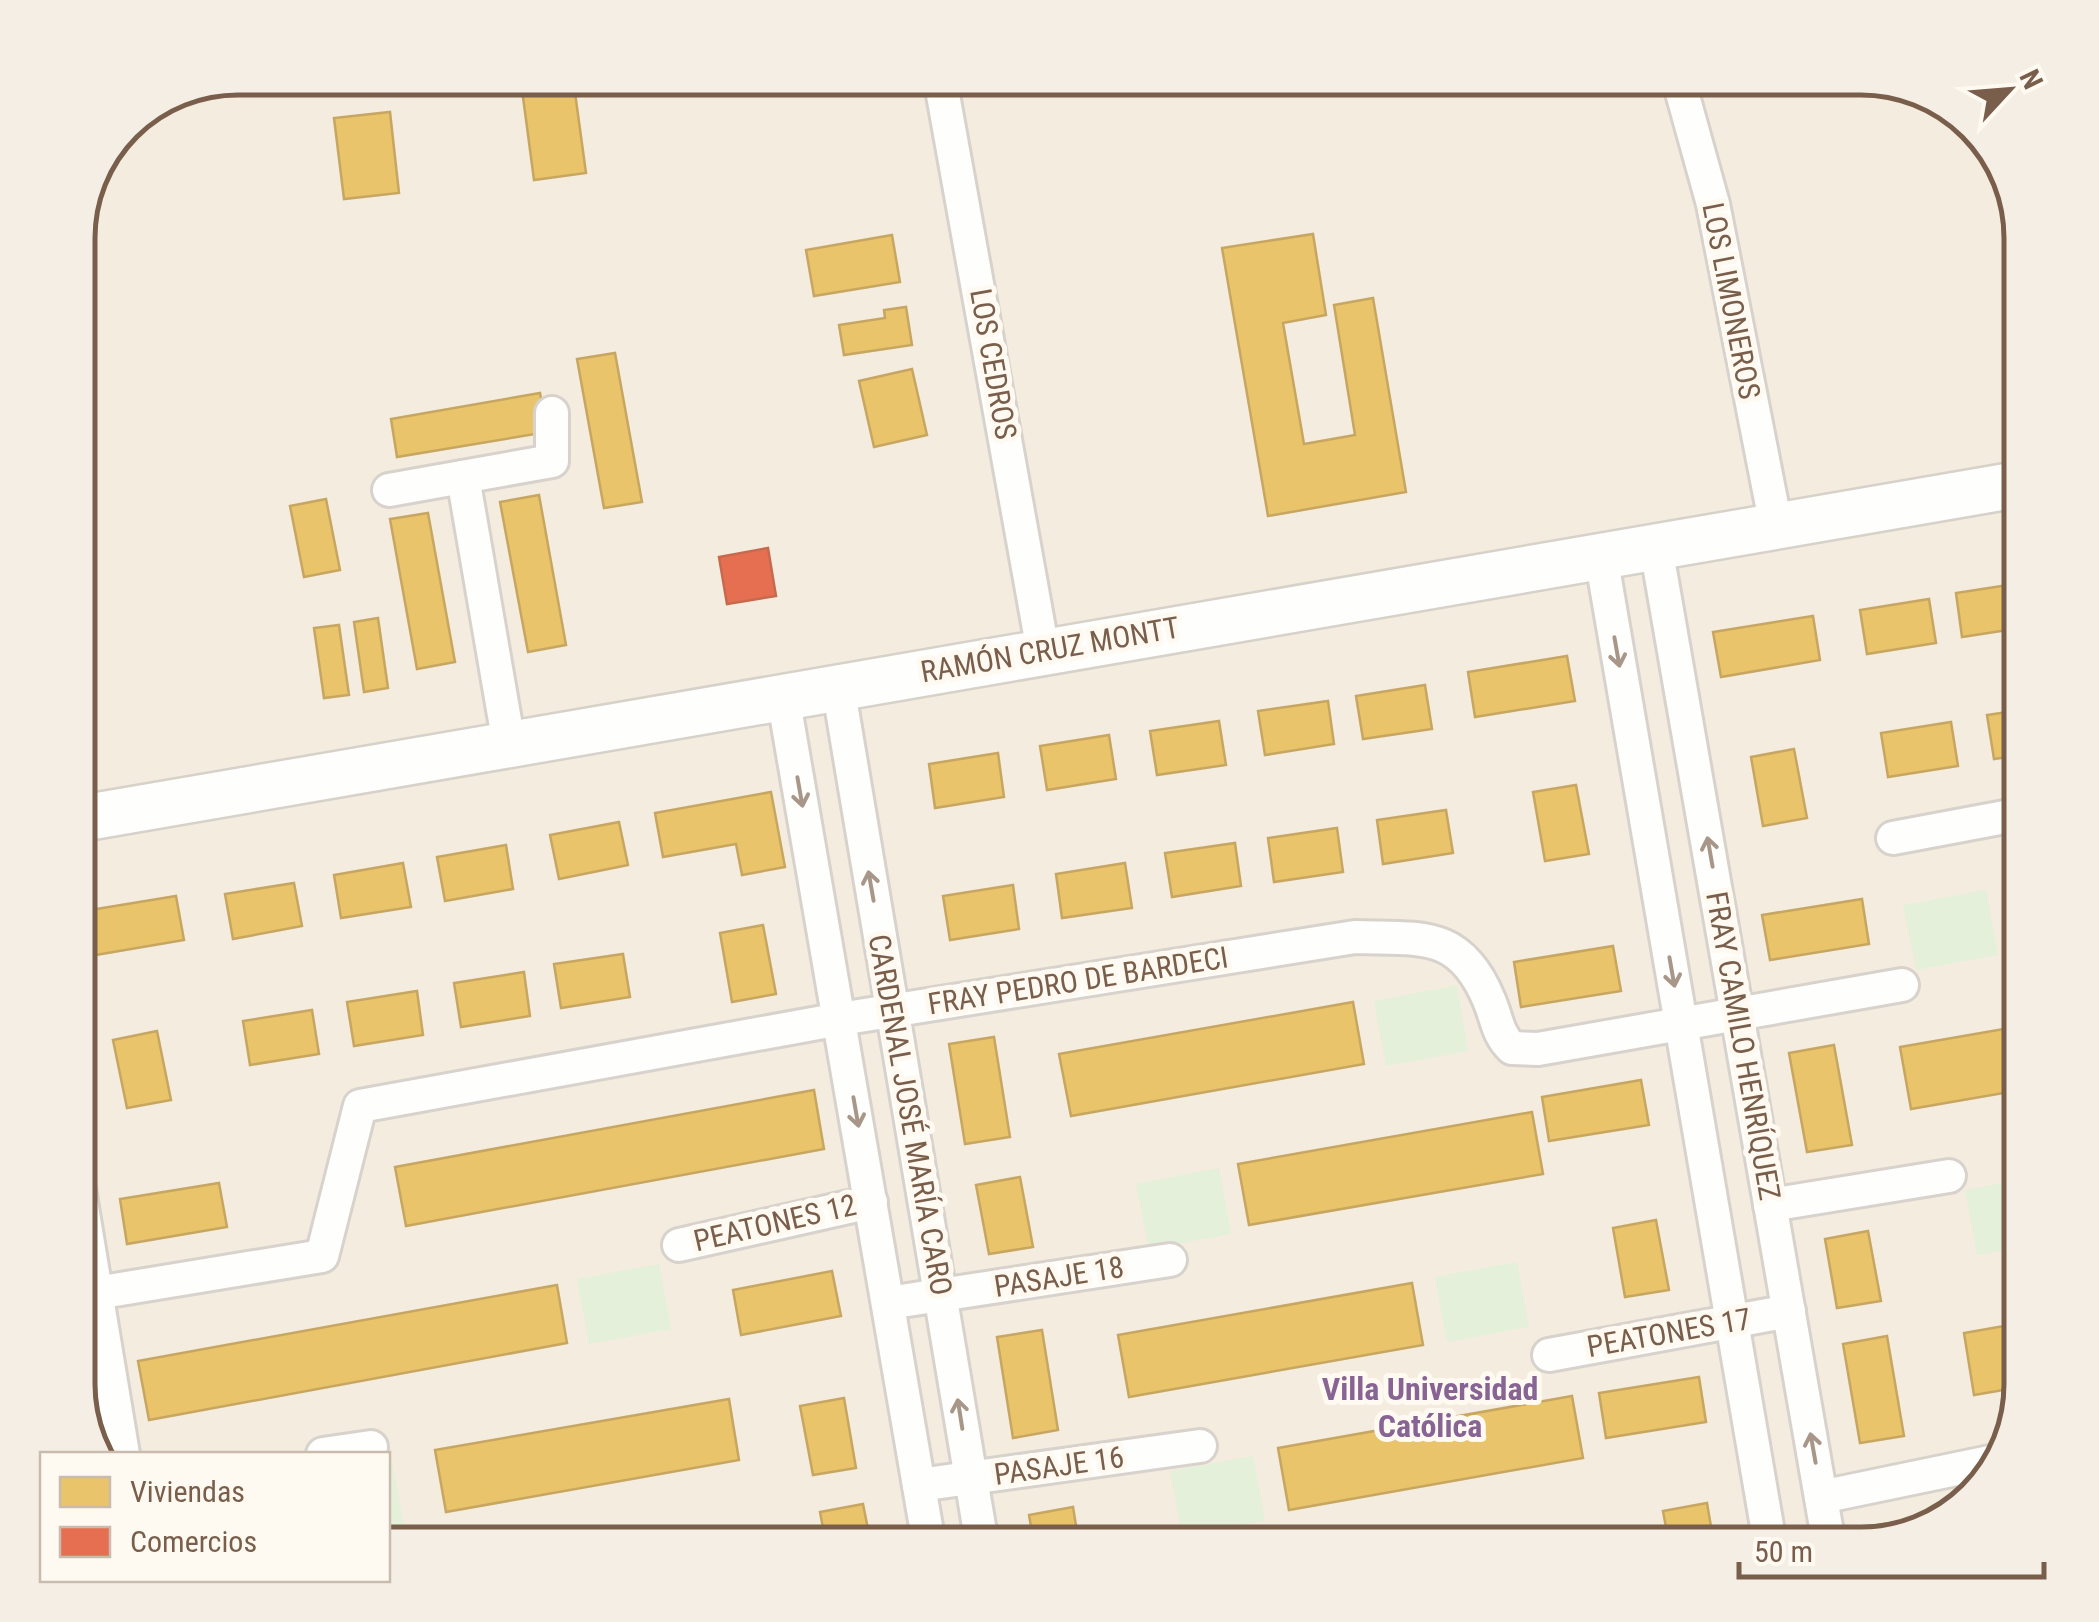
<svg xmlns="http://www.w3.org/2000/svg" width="2099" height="1622" font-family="'Roboto Condensed',sans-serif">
  <rect width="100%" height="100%" fill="#f8f5ee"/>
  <!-- residential -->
  <polygon fill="#f4ecde" points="238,78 1861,78 1959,111 2005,168 2021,238 2021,1384 1988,1482 1931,1528 1861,1544 388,1544 388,1454 94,1454 78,1394 78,227 132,118"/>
  <!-- green -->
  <g fill="#e4f0d9">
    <polygon points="1986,890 1998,955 1916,970 1903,905"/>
    <polygon points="1457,985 1468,1051 1386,1066 1374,1001"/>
    <polygon points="1219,1168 1231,1234 1149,1249 1136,1184"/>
    <polygon points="2021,1180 2021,1247 1977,1255 1965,1190"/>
    <polygon points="1517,1262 1529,1327 1447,1342 1435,1277"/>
    <polygon points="659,1264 671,1329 589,1344 577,1279"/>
    <polygon points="1253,1456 1265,1521 1182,1536 1170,1471"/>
    <polygon points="392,1461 404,1526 388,1529 388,1462"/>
  </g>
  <!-- homes -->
  <g fill="#e9c46a" stroke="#c7a661" stroke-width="2.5">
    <polygon points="550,78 573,78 586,173 534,180 521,82"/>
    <polygon points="1037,78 1071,78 1042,90"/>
    <polygon points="390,112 399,193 344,199 334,118"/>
    <polygon points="1313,234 1326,315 1283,323 1304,444 1355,435 1334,305 1373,298 1406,492 1268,516 1222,248"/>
    <polygon points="892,235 900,282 814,296 806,250"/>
    <polygon points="906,307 912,345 844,355 839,325 885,318 884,310"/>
    <polygon points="615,353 642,502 604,508 577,359"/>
    <polygon points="912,369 927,435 874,447 859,381"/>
    <polygon points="540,393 547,432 397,457 391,419"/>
    <polygon points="539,495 566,645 528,652 500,502"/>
    <polygon points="326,499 340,570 304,577 290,506"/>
    <polygon points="428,513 455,662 417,669 390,519"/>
    <polygon points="2021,583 2021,628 1962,637 1956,593"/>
    <polygon points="1929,599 1936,643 1867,654 1860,610"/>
    <polygon points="1813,616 1820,660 1721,677 1713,632"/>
    <polygon points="378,618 388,688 364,692 354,622"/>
    <polygon points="339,625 349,695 324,698 314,628"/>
    <polygon points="1567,656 1575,701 1475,717 1468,672"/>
    <polygon points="1425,685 1432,729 1363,739 1356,696"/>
    <polygon points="1328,701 1334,744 1265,755 1258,711"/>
    <polygon points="2021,710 2021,755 1994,759 1987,715"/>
    <polygon points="1219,721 1226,765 1157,775 1150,731"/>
    <polygon points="1951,722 1958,766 1888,777 1881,733"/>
    <polygon points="1109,735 1116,779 1047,790 1040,746"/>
    <polygon points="1794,749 1807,818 1763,826 1751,757"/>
    <polygon points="998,753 1004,797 935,808 929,764"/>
    <polygon points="1576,785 1589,854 1545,861 1533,792"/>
    <polygon points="771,792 785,867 742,875 736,844 663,857 655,813"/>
    <polygon points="1446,810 1453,853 1383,864 1377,820"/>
    <polygon points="619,822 628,865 559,879 550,835"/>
    <polygon points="1337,828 1343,872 1274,882 1268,838"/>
    <polygon points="1235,843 1241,886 1172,897 1165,853"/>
    <polygon points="506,845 513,889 445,901 437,857"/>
    <polygon points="403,863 411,907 341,918 334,875"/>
    <polygon points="1125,863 1132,908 1062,918 1056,874"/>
    <polygon points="294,883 302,926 233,939 225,894"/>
    <polygon points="1013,885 1019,929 950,940 943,896"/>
    <polygon points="176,896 184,940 84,957 78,912"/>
    <polygon points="1862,899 1869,944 1770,960 1762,915"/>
    <polygon points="763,925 776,994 732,1002 720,933"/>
    <polygon points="1613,946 1621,991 1521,1007 1514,962"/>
    <polygon points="623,954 630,997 561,1008 554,964"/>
    <polygon points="524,972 530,1016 461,1027 454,983"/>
    <polygon points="417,991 423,1035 354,1046 347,1002"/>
    <polygon points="1353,1002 1364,1064 1071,1116 1059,1054"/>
    <polygon points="312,1010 319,1054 250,1065 243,1021"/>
    <polygon points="2021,1026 2021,1090 1911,1109 1900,1047"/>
    <polygon points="157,1031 171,1100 127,1108 113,1040"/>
    <polygon points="994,1037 1010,1137 965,1144 949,1044"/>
    <polygon points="1834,1045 1852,1145 1807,1152 1789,1053"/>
    <polygon points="1641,1080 1649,1125 1549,1141 1542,1097"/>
    <polygon points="814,1090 824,1149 406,1226 395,1167"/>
    <polygon points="1532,1112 1543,1174 1249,1225 1238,1164"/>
    <polygon points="1020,1177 1033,1247 989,1254 976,1185"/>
    <polygon points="219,1183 227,1227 127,1244 120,1199"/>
    <polygon points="1656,1220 1669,1290 1625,1297 1613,1228"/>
    <polygon points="1868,1231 1881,1301 1837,1308 1825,1239"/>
    <polygon points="832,1271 841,1316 741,1335 733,1290"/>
    <polygon points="1412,1283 1423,1345 1129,1397 1118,1335"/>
    <polygon points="557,1285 567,1343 149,1420 138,1361"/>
    <polygon points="2021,1323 2021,1387 1974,1395 1964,1333"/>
    <polygon points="1042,1330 1058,1430 1013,1438 997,1337"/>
    <polygon points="1887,1336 1904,1436 1860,1443 1843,1344"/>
    <polygon points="1699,1377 1706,1422 1606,1438 1599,1393"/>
    <polygon points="1572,1396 1583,1458 1289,1510 1278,1448"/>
    <polygon points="844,1398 856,1468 813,1475 800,1406"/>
    <polygon points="729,1399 739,1460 446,1512 435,1450"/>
    <polygon points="1707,1503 1714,1544 1669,1544 1663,1511"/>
    <polygon points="863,1504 871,1544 826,1544 820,1512"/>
    <polygon points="1073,1507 1079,1544 1034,1544 1029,1515"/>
    <polygon points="1917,1518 1920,1531 1876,1541 1874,1526"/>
  </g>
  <!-- shops -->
  <polygon fill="#e76f51" stroke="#c66a4f" stroke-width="2.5" points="768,548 776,596 727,604 719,557"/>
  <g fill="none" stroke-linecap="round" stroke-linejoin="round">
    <!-- street casing -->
    <g stroke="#d8d2cc" stroke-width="38">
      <g id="street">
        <polyline points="940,78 1043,651"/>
        <polyline points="1678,78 1713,204 1776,526"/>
        <polyline points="463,477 509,744"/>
        <polyline points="389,490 552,461 552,413"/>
        <polyline points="1656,547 1829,1544"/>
        <polyline points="1601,556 1770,1544"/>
        <polyline points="838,686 982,1544"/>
        <polyline points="783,696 929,1544"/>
        <polyline points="1893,838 2021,814"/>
        <polyline points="78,1183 123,1454"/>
        <polyline points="1770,1205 1949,1176"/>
        <polyline points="679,1245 871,1202"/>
        <path d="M78 1296 322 1256 360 1106 840 1019 1355 937C1421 939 1460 930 1489 1000 1497 1018 1497 1034 1512 1048L1538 1049 1902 985"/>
        <polyline points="888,1303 1170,1260"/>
        <polyline points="1549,1355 1789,1311"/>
        <polyline points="323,1454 371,1447"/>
        <polyline points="919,1485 1200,1446"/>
        <polyline points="1821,1497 1990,1462"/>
      </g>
    </g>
    <!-- secondary casing -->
    <g stroke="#d6d1c9" stroke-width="50">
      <polyline id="secondary" points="78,819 2021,484"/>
    </g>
    <!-- street -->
    <use href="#street" stroke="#fefefc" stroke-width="32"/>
    <!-- secondary -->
    <use href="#secondary" stroke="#fefefc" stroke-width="45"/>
  </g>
  <!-- one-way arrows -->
  <defs><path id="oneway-shaft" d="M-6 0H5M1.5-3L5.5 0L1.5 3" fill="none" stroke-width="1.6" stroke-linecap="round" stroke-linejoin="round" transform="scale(2.5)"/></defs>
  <g stroke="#a89789">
    <use href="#oneway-shaft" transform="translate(1617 652) rotate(80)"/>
    <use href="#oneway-shaft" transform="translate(800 792) rotate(80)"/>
    <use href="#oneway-shaft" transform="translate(1710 852) rotate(-100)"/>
    <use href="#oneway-shaft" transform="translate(871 886) rotate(-100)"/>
    <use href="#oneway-shaft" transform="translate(1672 972) rotate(80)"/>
    <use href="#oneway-shaft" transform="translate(856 1112) rotate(80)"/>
    <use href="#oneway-shaft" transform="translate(960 1414) rotate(-99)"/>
    <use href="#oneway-shaft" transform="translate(1813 1448) rotate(-100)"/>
  </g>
  <g text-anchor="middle" stroke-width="10" stroke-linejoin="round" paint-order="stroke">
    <!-- street labels -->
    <g font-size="30" fill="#795f4b" stroke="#fffaf1">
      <text transform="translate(1731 301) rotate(79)" y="10">LOS LIMONEROS</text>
      <text transform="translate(993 364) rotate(80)" y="10">LOS CEDROS</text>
      <text transform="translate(1050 650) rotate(-10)" y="10">RAMÓN CRUZ MONTT</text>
      <text transform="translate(1078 981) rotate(-9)" y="10">FRAY PEDRO DE BARDECI</text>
      <text transform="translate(1743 1046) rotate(80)" y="10">FRAY CAMILO HENRÍQUEZ</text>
      <text transform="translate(910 1115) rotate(80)" y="10">CARDENAL JOSÉ MARÍA CARO</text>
      <text transform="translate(775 1223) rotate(-13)" y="10">PEATONES 12</text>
      <text transform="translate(1059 1277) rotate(-9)" y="10">PASAJE 18</text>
      <text transform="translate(1669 1333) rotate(-10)" y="10">PEATONES 17</text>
      <text transform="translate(1059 1466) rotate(-8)" y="10">PASAJE 16</text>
    </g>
    <!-- neighbourhood labels -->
    <g font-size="32" font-weight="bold" fill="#886495" stroke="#fffaf1">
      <text x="1430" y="1400">Villa Universidad<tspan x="1430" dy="37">Católica</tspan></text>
    </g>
  </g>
  <!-- crop -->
  <path d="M0 0H2099V1622H0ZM238 95H1861A143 143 0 0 1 2004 238V1384A143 143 0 0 1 1861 1527H238A143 143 0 0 1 95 1384V238A143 143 0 0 1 238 95Z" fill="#f4eee4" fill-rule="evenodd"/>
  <path fill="none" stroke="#795f4b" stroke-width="5" d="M238 95H1861A143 143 0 0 1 2004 238V1384A143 143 0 0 1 1861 1527H238A143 143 0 0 1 95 1384V238A143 143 0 0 1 238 95Z"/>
  <!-- legend -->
  <rect x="40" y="1452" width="350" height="130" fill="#fffaf1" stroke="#c9bcaf" stroke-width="2.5"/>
  <rect x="60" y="1477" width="50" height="30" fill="#e9c46a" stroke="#c9bcaf" stroke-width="2.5"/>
  <text x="130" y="1502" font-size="30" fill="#795f4b">Viviendas</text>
  <rect x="60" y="1527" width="50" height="30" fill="#e76f51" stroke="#c9bcaf" stroke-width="2.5"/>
  <text x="130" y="1552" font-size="30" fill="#795f4b">Comercios</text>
  <!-- north arrow -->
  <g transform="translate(2009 90) rotate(64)" stroke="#fffaf1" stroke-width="8" paint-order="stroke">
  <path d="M0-8L18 38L0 25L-18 38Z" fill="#795f4b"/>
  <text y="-15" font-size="28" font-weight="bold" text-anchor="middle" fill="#795f4b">N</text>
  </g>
  <!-- scale -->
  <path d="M1739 1562v15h305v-15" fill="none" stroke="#795f4b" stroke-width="5"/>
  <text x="1754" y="1562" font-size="30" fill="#795f4b" stroke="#fffaf1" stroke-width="8" paint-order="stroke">50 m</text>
</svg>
